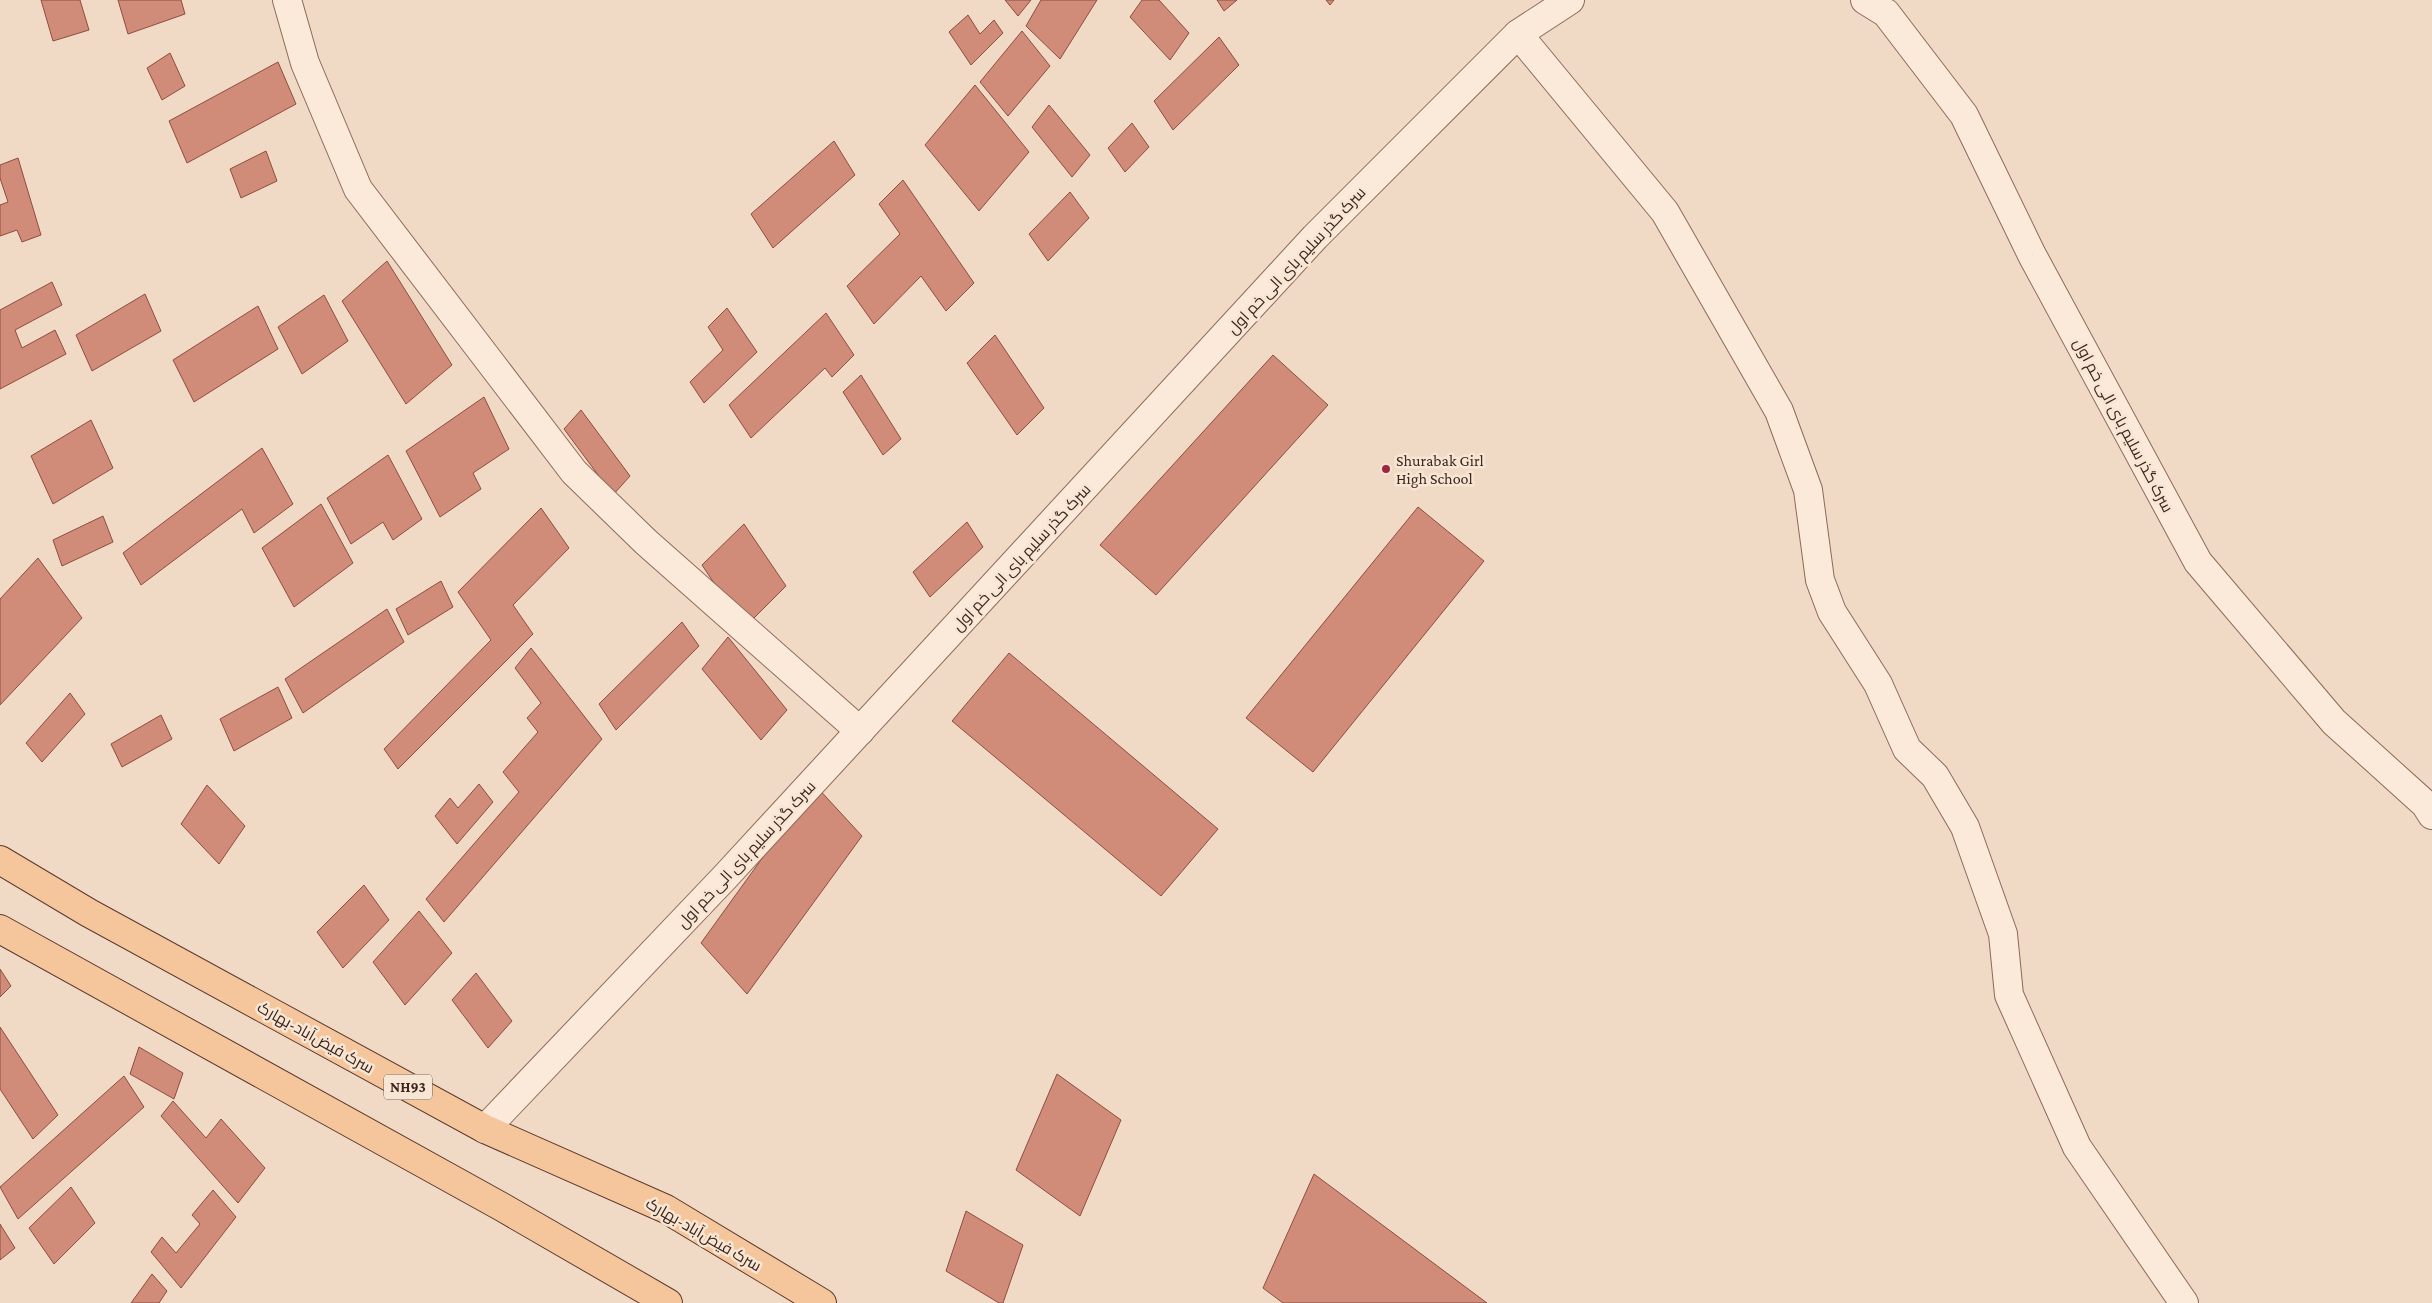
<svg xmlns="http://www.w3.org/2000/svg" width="2432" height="1303" font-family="'Crimson Pro',Cairo,serif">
  <rect width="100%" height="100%" fill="#f1dac5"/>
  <!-- building -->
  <g fill="#d18b79" stroke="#8e4d3e">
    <polygon points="41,0 80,0 89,30 53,41"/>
    <polygon points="118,0 181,0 185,14 128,34"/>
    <polygon points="1005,0 1031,0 1018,16"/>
    <polygon points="1041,0 1097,0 1060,59 1026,26"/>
    <polygon points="1142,0 1159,0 1189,33 1170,60 1130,17"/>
    <polygon points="1217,0 1237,0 1224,11"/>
    <polygon points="1326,0 1334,0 1330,5"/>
    <polygon points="968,15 980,34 994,20 1003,33 971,65 949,32"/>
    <polygon points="1022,31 1050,66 1008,116 980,82"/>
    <polygon points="1219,37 1239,65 1173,130 1154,101"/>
    <polygon points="170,53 185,86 162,100 147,68"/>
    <polygon points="278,62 296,104 187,163 169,121"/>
    <polygon points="975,85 1029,152 979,211 925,145"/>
    <polygon points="1049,105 1090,155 1072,177 1032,127"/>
    <polygon points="1132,123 1149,147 1125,172 1108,148"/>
    <polygon points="834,141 855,175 773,248 751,214"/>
    <polygon points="266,151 277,181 241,198 230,169"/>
    <polygon points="18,158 41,235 22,242 17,230 0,236 0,205 8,202 0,178 0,165"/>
    <polygon points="903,180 974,283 946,311 921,276 874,324 847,286 900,234 879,204"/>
    <polygon points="1070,192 1089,218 1048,261 1029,234"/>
    <polygon points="387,261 452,365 406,404 342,301"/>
    <polygon points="52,282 62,305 15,330 22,348 55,330 66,354 0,389 0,310"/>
    <polygon points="145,294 161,331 92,371 76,335"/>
    <polygon points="324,295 348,341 302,374 278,327"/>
    <polygon points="258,306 278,349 194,402 173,360"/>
    <polygon points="727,308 757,352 704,403 690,382 723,350 708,327"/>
    <polygon points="826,313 854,355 832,377 825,368 751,438 729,405"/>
    <polygon points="995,335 1044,408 1017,435 967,363"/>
    <polygon points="1273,355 1328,405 1156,595 1100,545"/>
    <polygon points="861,375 901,439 883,455 843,392"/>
    <polygon points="484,397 509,449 473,473 481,489 440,517 406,451"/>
    <polygon points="581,410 630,476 613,495 564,429"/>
    <polygon points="91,420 113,468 53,504 31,456"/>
    <polygon points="262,448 293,504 254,533 242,509 141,585 123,553"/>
    <polygon points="388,455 422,519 393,540 383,522 351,544 327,498"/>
    <polygon points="321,504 353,563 294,607 262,548"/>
    <polygon points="1418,507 1484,561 1313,772 1246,718"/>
    <polygon points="541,508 569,548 513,605 533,634 398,769 384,749 491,640 458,592"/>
    <polygon points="103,516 113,542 62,566 53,540"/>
    <polygon points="967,522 983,547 930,597 913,572"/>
    <polygon points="744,524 786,586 744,628 702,565"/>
    <polygon points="38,558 82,618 0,705 0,599"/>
    <polygon points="441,581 453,607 408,635 396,609"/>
    <polygon points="387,609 404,642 303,713 285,679"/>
    <polygon points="682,622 699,646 616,730 599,704"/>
    <polygon points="728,637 787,710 761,740 702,669"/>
    <polygon points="531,648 602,739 444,922 426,899 519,792 503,772 538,732 527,718 541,703 515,668"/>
    <polygon points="1009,653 1218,829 1161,896 952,721"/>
    <polygon points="278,687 292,718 234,751 220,719"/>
    <polygon points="70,693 85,714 42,762 26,743"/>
    <polygon points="161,715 172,739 122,767 111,744"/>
    <polygon points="479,784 493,802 457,844 435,816 450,798 458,808"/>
    <polygon points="207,785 245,826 219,864 181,824"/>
    <polygon points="815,785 862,836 747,994 701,943"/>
    <polygon points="364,885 389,920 343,968 317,932"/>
    <polygon points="419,911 452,953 405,1005 373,962"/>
    <polygon points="0,969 11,986 0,997"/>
    <polygon points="476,973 512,1021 488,1048 452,1000"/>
    <polygon points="0,1027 58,1115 33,1139 0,1089"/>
    <polygon points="139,1047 183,1073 174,1099 130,1074"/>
    <polygon points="1057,1074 1121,1120 1080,1216 1016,1170"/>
    <polygon points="124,1076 144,1107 18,1219 0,1187"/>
    <polygon points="173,1101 206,1138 221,1119 265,1168 238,1203 161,1116"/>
    <polygon points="1314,1174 1487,1303 1283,1303 1263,1288"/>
    <polygon points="71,1187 95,1223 54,1264 29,1228"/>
    <polygon points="213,1190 236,1217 181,1288 151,1252 162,1237 176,1253 200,1224 192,1215"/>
    <polygon points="966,1211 1023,1245 1003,1303 999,1303 946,1271"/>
    <polygon points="0,1224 15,1248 0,1260"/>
    <polygon points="152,1274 167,1291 159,1303 131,1303"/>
  </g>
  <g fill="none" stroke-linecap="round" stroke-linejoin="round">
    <!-- minor casing -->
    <g stroke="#8d6a5a" stroke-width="30">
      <g id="minor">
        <polyline points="287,0 305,63 358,189 574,472 646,542 860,731"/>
        <polyline points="1518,34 1665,212 1779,411 1808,490 1820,580 1832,612 1878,684 1907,749 1935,776 1965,827 2003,934 2009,995 2077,1147 2184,1303"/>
      </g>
    </g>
    <!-- tertiary casing -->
    <g stroke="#8d6a5a" stroke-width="30">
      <g id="tertiary">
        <polyline points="1865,0 1886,13 1964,115 2032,255 2198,562 2334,722 2425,804 2432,815"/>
        <polyline points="485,1129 725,877 1315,237 1518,34 1570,0"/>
      </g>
    </g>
    <!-- primary casing -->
    <g stroke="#5b392e" stroke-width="30">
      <g id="primary">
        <polyline points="0,860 89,913 485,1129 666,1209 822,1303"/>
        <polyline points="0,929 502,1207 668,1303"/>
      </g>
    </g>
    <!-- minor -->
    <use href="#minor" stroke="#fbe9d9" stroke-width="28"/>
    <!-- tertiary -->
    <use href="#tertiary" stroke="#fbe9d9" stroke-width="28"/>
    <!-- primary -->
    <use href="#primary" stroke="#f5c69b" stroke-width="28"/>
  </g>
  <!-- markers -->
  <circle fill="#9f2641" stroke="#f8e6d5" stroke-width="2" cx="1386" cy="469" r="5"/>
  <g text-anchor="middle" stroke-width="5" stroke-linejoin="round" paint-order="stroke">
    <!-- shield labels -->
    <rect fill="#f8e6d5" stroke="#746055" stroke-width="1" x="384" y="1074.5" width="48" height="25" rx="4"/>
    <g font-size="15" font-weight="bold" fill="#3c261e">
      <text x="408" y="1092">NH93</text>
    </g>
    <!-- street labels -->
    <g font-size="16" fill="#3c261e" stroke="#f8e6d5">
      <text transform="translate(1296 260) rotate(-47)" y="6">سرک گذر سلیم بای الی خم اول</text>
      <text transform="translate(2124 425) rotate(62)" y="6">سرک گذر سلیم بای الی خم اول</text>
      <text transform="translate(1021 557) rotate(-47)" y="6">سرک گذر سلیم بای الی خم اول</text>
      <text transform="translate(746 854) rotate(-47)" y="6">سرک گذر سلیم بای الی خم اول</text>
      <text transform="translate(316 1037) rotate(29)" y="6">سرک فیض‌آباد-بهارک</text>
      <text transform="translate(704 1234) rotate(30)" y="6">سرک فیض‌آباد-بهارک</text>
    </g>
    <!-- poi labels -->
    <g font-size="16" fill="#3c261e" stroke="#f8e6d5" text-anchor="start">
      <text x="1396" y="466">Shurabak Girl<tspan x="1396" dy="18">High School</tspan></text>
    </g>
  </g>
</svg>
